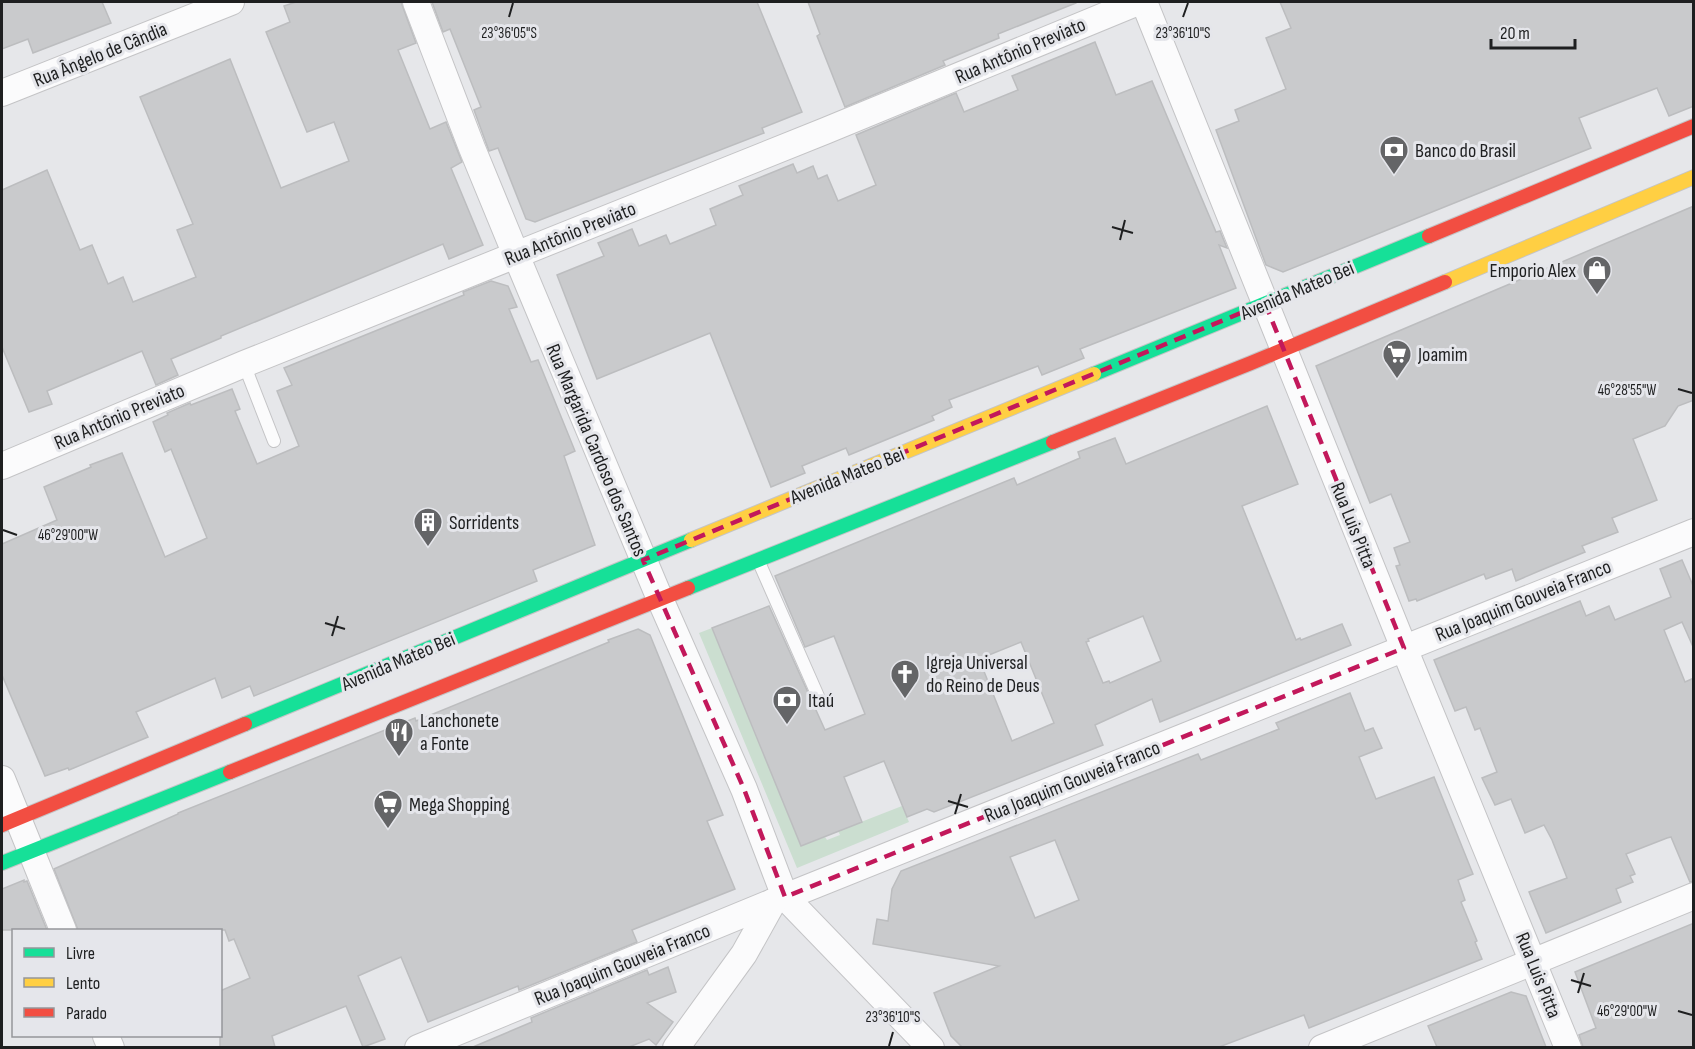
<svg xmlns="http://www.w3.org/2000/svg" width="1695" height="1049" font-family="'Sofia Sans Condensed',sans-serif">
  <rect width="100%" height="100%" fill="#e6e7ea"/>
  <!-- green -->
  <polygon fill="#cbded0" points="712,628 801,846 825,837 827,840 840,835 838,831 902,806 909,822 797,868 699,633"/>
  <!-- building -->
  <g fill="#c9cacc" stroke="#bcbdbf" stroke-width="1.5" fill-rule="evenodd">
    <polygon points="2,2 102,2 111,23 33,53 28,39 2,49"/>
    <polygon points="296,2 401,2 416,43 398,50 430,129 446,122 462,162 451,168 483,245 449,259 443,244 221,336 221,338 171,359 178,375 156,385 142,351 47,391 52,404 29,412 2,347 2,190 47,170 80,250 92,245 108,284 123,277 133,302 196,277 177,230 193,224 140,97 230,59 281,188 349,161 334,122 307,132 266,32 290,22 284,6"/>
    <polygon points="432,2 757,2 802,112 762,128 764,133 535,222 526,219 498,148 489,151 474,110 481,107 450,29 443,32"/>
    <polygon points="808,2 1076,2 1076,3 998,34 999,38 943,61 945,65 845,107 817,36 820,34"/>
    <polygon points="1280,2 1694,2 1694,106 1669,116 1657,88 1579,118 1591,148 1283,272 1266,265 1216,130 1239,121 1235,110 1286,89 1266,38 1291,28"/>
    <polygon points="1095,42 1116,95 1152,81 1216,232 1220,231 1227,248 1219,245 1236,288 1080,349 1084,358 1042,375 1038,366 949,400 952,407 932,416 934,420 849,455 846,448 802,466 805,473 771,487 710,333 597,379 557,275 604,256 598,243 632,229 639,246 666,235 670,244 716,225 710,209 743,195 739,186 793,164 797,173 813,166 818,179 827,175 838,201 876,185 856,135 956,93 964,112 1018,90 1012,76"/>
    <polygon points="1694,206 1694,400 1678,406 1665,426 1633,439 1657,500 1612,518 1618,532 1582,546 1585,552 1539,571 1516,581 1512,569 1486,579 1484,574 1417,601 1416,599 1409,601 1396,566 1400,565 1394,548 1410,542 1391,494 1370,503 1316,366"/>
    <polygon points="491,281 508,286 517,307 509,309 531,362 538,360 575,451 564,456 595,545 533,570 537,581 254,696 250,686 222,698 215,678 136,712 148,737 69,770 68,768 45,776 2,675 2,544 57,520 44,487 91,467 90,465 122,453 165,557 207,538 171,449 165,452 153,422 168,415 167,413 190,403 191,405 232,389 240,409 235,411 257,464 299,446 277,391 292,385 284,368 464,295 463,292"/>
    <path d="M1267 406 1298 484 1242 506 1296 640 1300 638 1301 640 1342 624 1351 645 1160 722 1152 699 1095 725 1103 745 934 812 927 809 907 817 884 761 844 777 862 822 801 846 712 628 769 606 825 730 865 714 834 636 805 647 775 576 1014 478 1017 485 1080 458 1078 452 1115 438 1126 464ZM1143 616 1161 661 1110 683 1109 681 1103 683 1086 642 1089 641 1088 639ZM1021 642 1054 723 1012 741 979 659Z"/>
    <polygon points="1682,560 1694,588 1694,649 1682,622 1664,630 1685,682 1694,678 1694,881 1690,882 1671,837 1667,838 1626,854 1635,874 1630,876 1633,882 1616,889 1621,902 1546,933 1529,892 1567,878 1552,840 1544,825 1525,833 1511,799 1495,805 1482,778 1497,772 1480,728 1475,730 1466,707 1455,711 1434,660 1580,601 1586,616 1609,606 1615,620 1671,597 1660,569"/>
    <polygon points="638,629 650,635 723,815 707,821 735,889 632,930 637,942 519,990 518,986 428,1022 401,957 358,976 385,1039 363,1047 346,1006 272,1036 275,1047 220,1047 220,991 250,978 234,939 229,941 225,930 78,930 54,869 178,814 178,813 415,718 416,721 609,642 608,640"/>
    <path d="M1350 693 1365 731 1373 728 1382 748 1359 757 1376 799 1434 777 1473 874 1458 880 1465 900 1461 902 1477 941 1475 942 1482 959 1309 1028 1304 1015 1219 1047H962L951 1036 934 993 999 966 873 944 877 919 888 921 892 889 901 871 1198 754 1201 760 1279 729 1276 723ZM1055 840 1079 900 1035 918 1010 857Z"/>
    <polygon points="24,880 24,882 27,881 47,930 2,930 2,889"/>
    <polygon points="1694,923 1694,1047 1583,1047 1579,1035 1596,1028 1575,972"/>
    <polygon points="668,967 676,992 647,1003 673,1022 656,1045 649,1039 629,1047 473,1047 532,1022 531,1018 647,970 649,975"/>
    <polygon points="1511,992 1526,996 1546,1047 1437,1047 1428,1026"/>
  </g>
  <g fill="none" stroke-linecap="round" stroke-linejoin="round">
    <!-- lane casing -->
    <g stroke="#c4c4c6" stroke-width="14">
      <g id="lane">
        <polyline points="244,364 274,441"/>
        <polyline points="758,560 821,703"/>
      </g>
    </g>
    <!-- street casing -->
    <g stroke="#c4c4c6" stroke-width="28">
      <g id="street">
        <polyline points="416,2 472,148 516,255 660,599 744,789 785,897 931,1048"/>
        <polyline points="1144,2 1404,648 1568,1048"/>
        <polyline points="2,93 231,2"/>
        <polyline points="2,466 244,364 825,131 1138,2"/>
        <polyline points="2,779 63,930"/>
        <polyline points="106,1036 111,1048"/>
        <polyline points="418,1048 785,897 1694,532"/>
        <polyline points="676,1048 744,954 773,902"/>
        <polyline points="1322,1048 1694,896"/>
      </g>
    </g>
    <!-- fast casing -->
    <g stroke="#c4c4c6" stroke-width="16">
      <g id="fast">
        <polyline points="1094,374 1429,236"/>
        <polyline points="688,588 1053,442"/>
        <polyline points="245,724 691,540"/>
        <polyline points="2,863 230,772"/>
      </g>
    </g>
    <!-- slow casing -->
    <g stroke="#c4c4c6" stroke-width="16">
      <g id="slow">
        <polyline points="1445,282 1694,177"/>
        <polyline points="691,540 1094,374"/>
      </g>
    </g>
    <!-- jam casing -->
    <g stroke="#c4c4c6" stroke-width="16">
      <g id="jam">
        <polyline points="1429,236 1694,126"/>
        <polyline points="1053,442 1251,363 1445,282"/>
        <polyline points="230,772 688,588"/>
        <polyline points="2,825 245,724"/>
      </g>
    </g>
    <!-- lane -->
    <use href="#lane" stroke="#fbfbfc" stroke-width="12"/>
    <!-- street -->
    <use href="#street" stroke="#fbfbfc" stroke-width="26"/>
    <!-- fast -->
    <use href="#fast" stroke="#16e098" stroke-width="14"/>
    <!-- slow -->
    <use href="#slow" stroke="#ffcf43" stroke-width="14"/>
    <!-- jam -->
    <use href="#jam" stroke="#f24e42" stroke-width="14"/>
  </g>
  <!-- marked area -->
  <path fill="none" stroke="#c2185b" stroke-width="4.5" stroke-dasharray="12 8" stroke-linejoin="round" d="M1265 303 1404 648 785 897 744 789 643 560Z"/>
  <!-- ticks -->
  <path fill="none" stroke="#1e1f20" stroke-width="2" d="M509 17 513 3M1183 17 1188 3M1112 227 1133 233M1120 240 1125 220M1678 389 1692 393M3 530 17 535M325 623 345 629M332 636 338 616M948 801 968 807M955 814 961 794M1571 980 1591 986M1578 993 1584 973M1678 1011 1692 1015M889 1046 893 1032"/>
  <!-- icons -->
  <defs>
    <g id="bank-pin" transform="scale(1.5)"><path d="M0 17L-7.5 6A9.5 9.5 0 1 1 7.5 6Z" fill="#646567" stroke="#e5e6eb"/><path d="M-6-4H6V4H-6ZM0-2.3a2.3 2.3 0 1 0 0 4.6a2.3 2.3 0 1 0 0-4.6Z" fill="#fff"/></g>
    <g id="shop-pin" transform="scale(1.5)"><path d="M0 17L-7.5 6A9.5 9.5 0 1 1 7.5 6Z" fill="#646567" stroke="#e5e6eb"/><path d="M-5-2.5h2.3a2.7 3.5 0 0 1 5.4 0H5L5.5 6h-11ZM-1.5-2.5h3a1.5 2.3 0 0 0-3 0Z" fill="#fff"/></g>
    <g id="supermarket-pin" transform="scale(1.5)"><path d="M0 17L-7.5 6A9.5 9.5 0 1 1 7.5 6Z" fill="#646567" stroke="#e5e6eb"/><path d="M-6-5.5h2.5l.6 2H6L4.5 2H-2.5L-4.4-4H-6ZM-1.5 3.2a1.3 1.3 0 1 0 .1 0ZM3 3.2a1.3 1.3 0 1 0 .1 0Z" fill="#fff"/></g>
    <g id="building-pin" transform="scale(1.5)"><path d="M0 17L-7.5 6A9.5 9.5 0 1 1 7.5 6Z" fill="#646567" stroke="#e5e6eb"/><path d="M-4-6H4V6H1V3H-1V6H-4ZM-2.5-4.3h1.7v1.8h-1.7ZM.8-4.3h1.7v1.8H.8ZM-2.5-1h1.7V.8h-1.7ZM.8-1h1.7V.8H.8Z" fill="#fff"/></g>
    <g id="church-pin" transform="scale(1.5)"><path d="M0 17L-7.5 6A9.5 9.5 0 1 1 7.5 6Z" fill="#646567" stroke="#e5e6eb"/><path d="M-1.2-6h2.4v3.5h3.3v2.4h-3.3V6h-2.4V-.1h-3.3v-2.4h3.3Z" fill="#fff"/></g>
    <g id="restaurant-pin" transform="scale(1.5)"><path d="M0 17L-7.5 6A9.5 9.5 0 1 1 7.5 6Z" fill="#646567" stroke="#e5e6eb"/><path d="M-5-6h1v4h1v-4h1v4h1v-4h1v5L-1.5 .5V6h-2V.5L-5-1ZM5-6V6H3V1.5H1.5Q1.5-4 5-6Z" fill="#fff"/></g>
  </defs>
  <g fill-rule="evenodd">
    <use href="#bank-pin" x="1394" y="150"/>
    <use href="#shop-pin" x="1597" y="270"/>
    <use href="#supermarket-pin" x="1397" y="354"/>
    <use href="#building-pin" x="428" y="522"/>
    <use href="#church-pin" x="905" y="674"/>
    <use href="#bank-pin" x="787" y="700"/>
    <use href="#restaurant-pin" x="399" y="732"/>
    <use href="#supermarket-pin" x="388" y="804"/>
  </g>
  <g text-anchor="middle" stroke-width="6" stroke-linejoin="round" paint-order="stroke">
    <!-- street labels -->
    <g font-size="20" fill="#1e1f20" stroke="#e5e6eb">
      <text transform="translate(1020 50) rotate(-23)" y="7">Rua Antônio Previato</text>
      <text transform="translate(100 54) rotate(-22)" y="7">Rua Ângelo de Cândia</text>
      <text transform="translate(570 233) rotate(-22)" y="7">Rua Antônio Previato</text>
      <text transform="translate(1297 290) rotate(-23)" y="7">Avenida Mateo Bei</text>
      <text transform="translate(119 416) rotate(-23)" y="7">Rua Antônio Previato</text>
      <text transform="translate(597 450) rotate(67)" y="7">Rua Margarida Cardoso dos Santos</text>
      <text transform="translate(847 475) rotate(-22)" y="7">Avenida Mateo Bei</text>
      <text transform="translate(1354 525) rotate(68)" y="7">Rua Luis Pitta</text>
      <text transform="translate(1523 600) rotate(-22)" y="7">Rua Joaquim Gouveia Franco</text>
      <text transform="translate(398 661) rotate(-23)" y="7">Avenida Mateo Bei</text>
      <text transform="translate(1072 781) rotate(-22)" y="7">Rua Joaquim Gouveia Franco</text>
      <text transform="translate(622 964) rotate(-22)" y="7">Rua Joaquim Gouveia Franco</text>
      <text transform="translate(1539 975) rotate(68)" y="7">Rua Luis Pitta</text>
    </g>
    <!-- poi labels -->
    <g font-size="20" fill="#1e1f20" stroke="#e5e6eb" text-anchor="start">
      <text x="1415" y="157">Banco do Brasil</text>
      <text x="1576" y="277" text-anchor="end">Emporio Alex</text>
      <text x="1418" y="361">Joamim</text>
      <text x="449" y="529">Sorridents</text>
      <text x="926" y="669">Igreja Universal<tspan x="926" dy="23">do Reino de Deus</tspan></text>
      <text x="808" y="707">Itaú</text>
      <text x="420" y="727">Lanchonete<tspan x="420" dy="23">a Fonte</tspan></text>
      <text x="409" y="811">Mega Shopping</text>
    </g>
  </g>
  <g font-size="15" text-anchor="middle" fill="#1e1f20" stroke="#e5e6eb" stroke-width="6" stroke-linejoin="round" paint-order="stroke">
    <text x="509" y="38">23°36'05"S</text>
    <text x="1183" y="38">23°36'10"S</text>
    <text x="1627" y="395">46°28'55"W</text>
    <text x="68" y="540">46°29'00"W</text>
    <text x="1627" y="1016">46°29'00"W</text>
    <text x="893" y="1022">23°36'10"S</text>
  </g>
  <!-- border -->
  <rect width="1695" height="1049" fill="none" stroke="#1e1f20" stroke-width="6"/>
  <!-- legend -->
  <rect x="12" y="929" width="210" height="108" fill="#e5e6eb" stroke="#95969a" stroke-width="1.5"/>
  <rect x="24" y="948" width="30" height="9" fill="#16e098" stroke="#95969a" stroke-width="1.5"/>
  <text x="66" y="959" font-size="18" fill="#1e1f20">Livre</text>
  <rect x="24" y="978" width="30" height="9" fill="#ffcf43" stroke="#95969a" stroke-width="1.5"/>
  <text x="66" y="989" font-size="18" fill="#1e1f20">Lento</text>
  <rect x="24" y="1008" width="30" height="9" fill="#f24e42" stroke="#95969a" stroke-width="1.5"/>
  <text x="66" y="1019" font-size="18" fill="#1e1f20">Parado</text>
  <!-- scale -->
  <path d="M1491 39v9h84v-9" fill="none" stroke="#1e1f20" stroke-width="3"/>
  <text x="1500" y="39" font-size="18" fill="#1e1f20" stroke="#e5e6eb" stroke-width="4.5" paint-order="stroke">20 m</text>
</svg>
